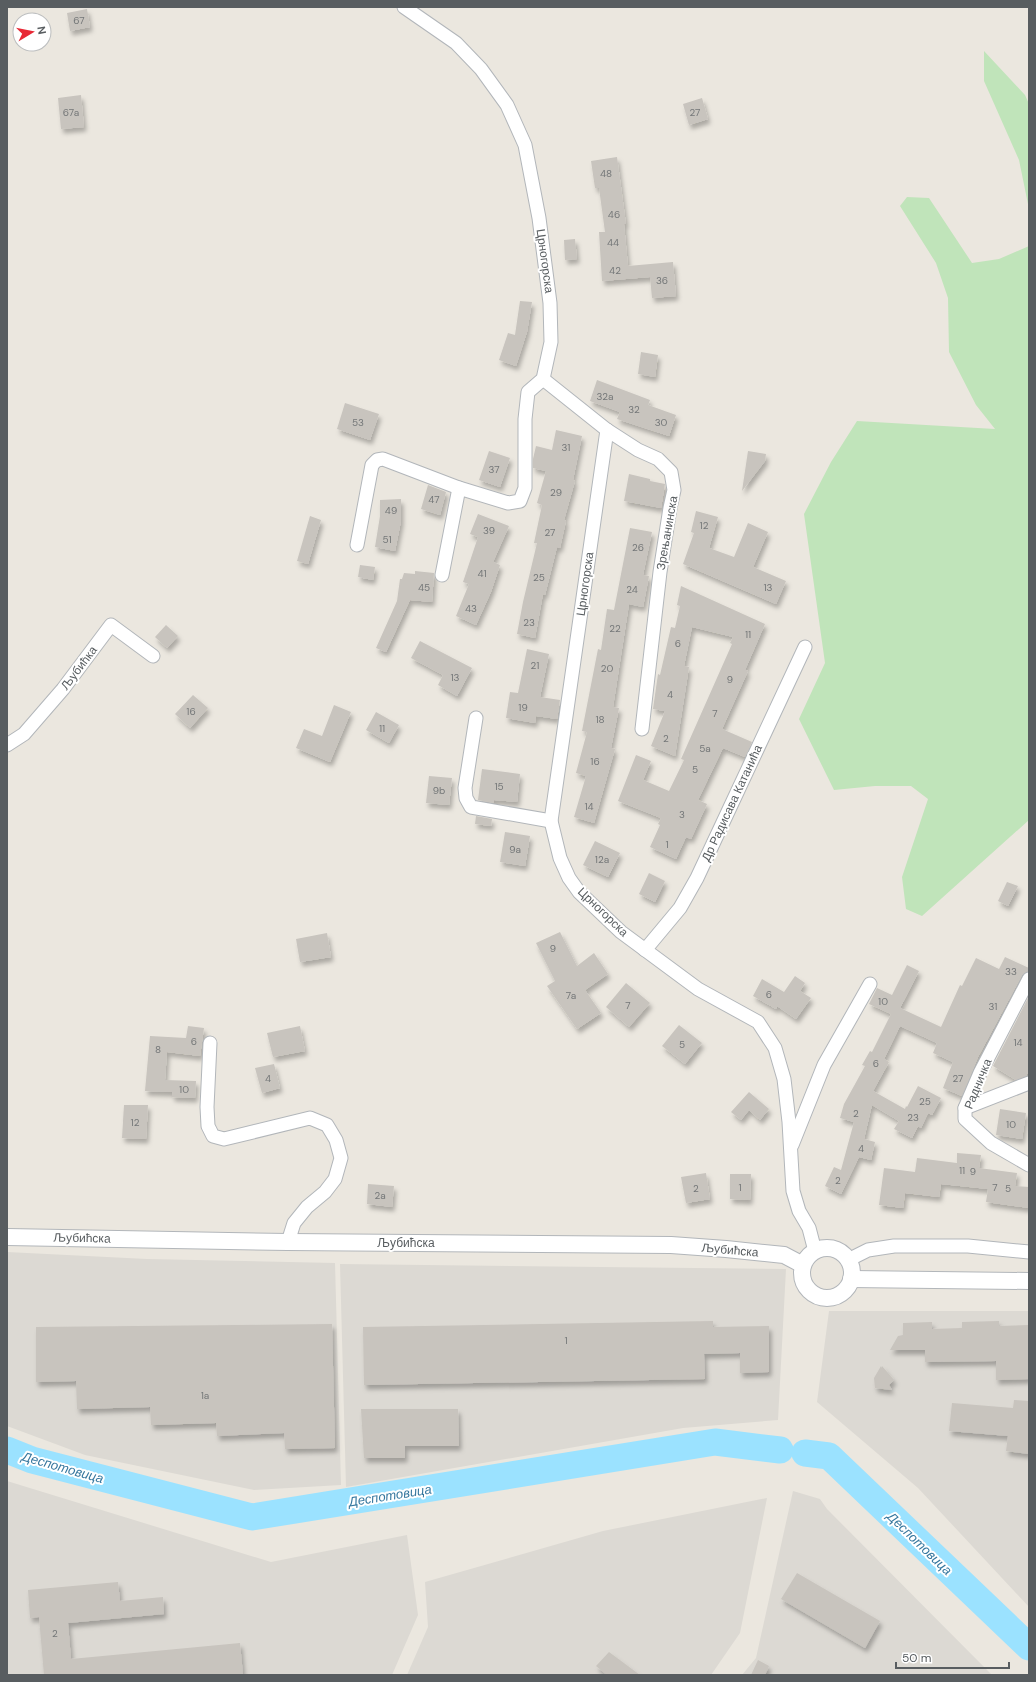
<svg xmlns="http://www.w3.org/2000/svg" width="1036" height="1682" font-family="'DM Sans',sans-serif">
  <defs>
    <filter id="shadow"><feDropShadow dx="2.5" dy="4.5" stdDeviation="2" flood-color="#0004"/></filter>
  </defs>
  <rect width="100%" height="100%" fill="#ebe7df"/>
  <!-- industrial -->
  <g fill="#dcd9d3">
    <polygon points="7,1252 147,1259 335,1263 341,1485 254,1490 85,1455 7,1426"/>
    <polygon points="340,1264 786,1269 778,1420 683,1428 346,1487"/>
    <polygon points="829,1311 1029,1311 1029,1607 918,1488 817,1402"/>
    <polygon points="7,1481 271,1562 407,1535 418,1615 392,1675 7,1675"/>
    <polygon points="793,1491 820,1499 827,1509 992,1675 742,1675 756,1658"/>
    <polygon points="767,1498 740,1633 711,1675 407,1675 428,1627 425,1582 603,1531"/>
  </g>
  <!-- green -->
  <g fill="#c0e4ba">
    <polygon points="984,51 1025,95 1029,104 1029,209 1019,160 984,81"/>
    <polygon points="907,197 929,198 972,263 999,259 1029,246 1029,820 922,916 906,909 902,877 928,799 911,786 875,786 834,790 799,719 825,663 804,514 831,462 857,421 995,429 976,405 949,352 948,298 936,263 900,206"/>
  </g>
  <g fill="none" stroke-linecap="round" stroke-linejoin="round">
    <!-- river -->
    <g stroke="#9be2ff" stroke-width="27">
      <polyline points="7,1450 32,1460 252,1517 715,1442 780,1450"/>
      <polyline points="805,1453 829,1456 1029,1647"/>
    </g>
  </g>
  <!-- building -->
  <g fill="#c8c4be" filter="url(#shadow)">
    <polygon points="87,9 90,27 70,31 67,13"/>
    <polygon points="81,95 84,127 61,129 58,98"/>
    <polygon points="702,98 708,119 689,125 683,104"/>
    <polygon points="617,157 626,224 624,224 628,266 673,262 676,296 652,298 650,277 602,281 599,232 605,232 599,188 595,188 591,161"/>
    <polygon points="575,239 577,259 565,260 564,240"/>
    <polygon points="520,301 532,302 527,332 516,366 499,360 508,333 515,335"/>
    <polygon points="641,352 658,355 655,377 638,374"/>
    <polygon points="597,380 650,400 648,405 676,415 669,436 617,419 620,412 590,401"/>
    <polygon points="345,403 379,414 370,440 337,429"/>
    <polygon points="556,430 582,436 573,480 575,481 564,520 566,521 560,548 557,547 545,595 543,594 535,638 517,634 523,602 537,543 534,543 542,505 537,503 546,471 533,468 533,459 536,446 552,450"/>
    <polygon points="489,451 510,458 500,487 479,480"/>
    <polygon points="748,451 766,454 765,461 742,491"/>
    <polygon points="629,474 650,479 650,481 665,484 661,508 624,501"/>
    <polygon points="428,485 446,492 440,515 421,509"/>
    <polygon points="401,499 401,521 395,551 375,547 380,516 380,500"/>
    <polygon points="696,511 718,517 709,548 734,557 748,523 768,532 753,567 786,581 776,604 683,564 694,533 691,532"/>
    <polygon points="478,514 509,526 493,562 500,565 491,592 476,625 456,616 469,584 463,582 478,537 470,534"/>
    <polygon points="310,516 321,520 308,564 297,561"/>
    <polygon points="630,528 652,532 643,575 649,576 643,607 629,604 613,707 619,708 611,748 615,749 594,823 574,817 586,776 576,773 587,732 582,731 598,649 601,650 607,609 614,610"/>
    <polygon points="360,565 375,567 373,580 358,577"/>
    <polygon points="415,571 434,573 432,602 410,600 386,652 376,648 397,601 400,579 402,579 404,573 415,574"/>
    <polygon points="681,586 765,624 745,670 748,671 722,729 752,742 745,757 723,748 698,800 707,804 691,839 686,837 676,859 650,847 660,825 658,824 661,818 618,801 636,755 651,761 643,780 669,791 684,760 681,759 732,644 730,643 733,637 692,627 684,666 689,667 675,756 651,746 665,711 653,709 658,674 660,675 671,627 675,628 680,606 677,605"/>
    <polygon points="166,625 178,636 167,648 155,637"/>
    <polygon points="420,641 472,668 457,696 438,685 443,675 411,658"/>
    <polygon points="527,649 549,654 540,697 560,700 557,719 536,716 535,723 506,718 510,692 518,693"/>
    <polygon points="193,695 208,708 190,728 175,714"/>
    <polygon points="334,705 351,712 330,762 296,748 304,729 322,736"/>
    <polygon points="376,712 399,725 389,743 366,730"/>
    <polygon points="482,769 520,774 517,802 494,800 494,803 478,800"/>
    <polygon points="429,776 452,778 449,805 426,803"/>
    <polygon points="476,816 492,819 491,826 475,824"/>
    <polygon points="505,832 530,836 525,866 500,862"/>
    <polygon points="595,841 620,853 608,877 583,865"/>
    <polygon points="649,873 665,881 655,902 639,894"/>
    <polygon points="1007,882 1018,886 1008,906 998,901"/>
    <polygon points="560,932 577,966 594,953 608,974 585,990 601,1013 577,1029 547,986 555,981 536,943"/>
    <polygon points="327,933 331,957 300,962 296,939"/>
    <polygon points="1005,957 1029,968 1029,971 1022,975 978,1057 962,1096 943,1088 953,1062 933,1053 937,1043 900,1026 884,1059 889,1062 873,1091 905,1109 906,1106 907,1107 918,1086 941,1098 932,1115 928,1113 921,1128 918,1126 912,1138 894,1129 899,1121 872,1105 864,1139 875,1142 871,1160 859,1157 841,1194 825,1186 834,1167 841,1170 854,1122 840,1118 844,1104 865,1066 862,1065 870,1051 872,1052 891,1014 869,1004 877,988 892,995 907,965 919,971 900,1008 941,1027 960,985 962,986 976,958 999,969"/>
    <polygon points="795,976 805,983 800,991 811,998 796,1019 777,1006 776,1009 753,996 762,979 784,992"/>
    <polygon points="626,983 650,1003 629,1027 606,1007"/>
    <polygon points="1029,996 1029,1070 1026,1076 1016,1080 993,1066"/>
    <polygon points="679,1025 702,1043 685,1064 662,1046"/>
    <polygon points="188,1026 204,1028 200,1056 167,1052 165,1080 196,1081 195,1098 172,1097 172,1092 145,1091 150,1036 186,1038"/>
    <polygon points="300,1026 305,1051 273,1057 267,1033"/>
    <polygon points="274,1064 280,1088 262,1093 255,1068"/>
    <polygon points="749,1092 769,1109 760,1120 749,1110 741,1120 731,1112"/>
    <polygon points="124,1105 148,1105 146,1139 122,1138"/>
    <polygon points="1000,1109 1026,1113 1022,1139 996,1135"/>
    <polygon points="957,1153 981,1155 979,1168 1017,1173 1015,1186 1029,1187 1029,1208 986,1202 988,1189 941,1184 939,1197 905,1193 903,1208 879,1205 884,1168 915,1172 917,1158 957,1163"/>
    <polygon points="706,1173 710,1199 686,1203 681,1177"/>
    <polygon points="730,1174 751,1174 750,1200 730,1199"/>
    <polygon points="368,1184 394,1186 392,1207 367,1204"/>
    <polygon points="713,1321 713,1327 769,1326 769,1372 740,1373 740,1353 704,1354 705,1379 364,1385 363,1327"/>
    <polygon points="999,1321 999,1326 1029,1325 1029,1379 996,1380 996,1361 925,1362 925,1350 890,1350 898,1336 903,1335 903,1323 932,1322 932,1329 962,1328 962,1322"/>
    <polygon points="332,1324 335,1448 285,1449 284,1433 217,1436 216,1423 151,1425 150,1407 77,1409 76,1381 36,1382 36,1327"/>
    <polygon points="881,1366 881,1368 882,1366 894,1380 889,1385 892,1390 875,1388 874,1378"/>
    <polygon points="1014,1400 1029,1401 1029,1454 1006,1451 1008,1436 949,1431 952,1403 1013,1408"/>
    <polygon points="361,1409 458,1409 459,1446 405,1446 405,1458 364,1458"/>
    <polygon points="797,1573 880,1621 865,1648 781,1599"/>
    <polygon points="118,1582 120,1601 163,1597 164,1614 68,1623 71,1659 240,1643 243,1675 44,1675 39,1617 30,1618 28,1590"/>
    <polygon points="609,1652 640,1675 607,1675 596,1666"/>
    <polygon points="758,1660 769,1666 765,1675 751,1675"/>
  </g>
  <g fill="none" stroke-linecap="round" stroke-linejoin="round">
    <!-- minor casing -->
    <g stroke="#b2b6ba" stroke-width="15">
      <g id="minor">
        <polyline points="404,7 456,43 481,69 507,105 525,145 539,218 550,303 551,342 543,379 528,392 525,419 525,488 520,501 508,503 459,488 442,575"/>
        <polyline points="543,379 607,430 638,450 658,459 671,472 674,490 670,508 660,572 642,729"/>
        <polyline points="607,430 551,821 560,858 569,878 579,892 621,932 698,989 758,1022 775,1048 784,1079 789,1122 793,1191 799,1211 809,1228 815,1251"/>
        <polyline points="357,545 372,465 377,460 383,459 459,488"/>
        <polyline points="476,718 465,788 466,798 471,807 551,821"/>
        <polyline points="7,745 24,734 63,689 111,625 153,656"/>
        <polyline points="645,950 680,908 697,878 805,647"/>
        <polyline points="1029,979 980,1073 965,1108 965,1119 991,1143 1029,1165"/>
        <polyline points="210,1043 207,1107 208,1126 213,1136 224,1139 310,1118 327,1125 336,1140 341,1158 335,1179 325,1192 307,1207 294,1223 288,1242"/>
        <polyline points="965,1108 1029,1083"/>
        <polyline points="792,1145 824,1065 870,984"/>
        <polyline points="848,1260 868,1250 894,1246 968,1246 1029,1252"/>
      </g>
    </g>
    <!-- tertiary casing -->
    <g stroke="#b2b6ba" stroke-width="18">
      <g id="tertiary">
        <polyline points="7,1237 288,1242 671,1245 726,1249 784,1255 803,1265"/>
        <circle cx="827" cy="1273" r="25"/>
        <polyline points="851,1279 1029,1281"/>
      </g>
    </g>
    <!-- minor -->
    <use href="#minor" stroke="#fff" stroke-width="13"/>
    <!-- tertiary -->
    <use href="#tertiary" stroke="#fff" stroke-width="16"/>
  </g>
  <g text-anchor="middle" stroke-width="4" stroke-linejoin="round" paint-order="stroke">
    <!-- number labels -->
    <g font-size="10" fill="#747778">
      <text x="79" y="24">67</text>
      <text x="71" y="116">67a</text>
      <text x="695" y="116">27</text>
      <text x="606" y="177">48</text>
      <text x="614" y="218">46</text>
      <text x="613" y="246">44</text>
      <text x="615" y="274">42</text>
      <text x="662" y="284">36</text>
      <text x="605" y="400">32a</text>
      <text x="634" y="413">32</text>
      <text x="358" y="426">53</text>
      <text x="661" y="426">30</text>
      <text x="566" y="451">31</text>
      <text x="494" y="473">37</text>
      <text x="556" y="496">29</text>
      <text x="434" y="503">47</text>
      <text x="391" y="514">49</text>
      <text x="704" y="529">12</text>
      <text x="489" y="534">39</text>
      <text x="550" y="536">27</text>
      <text x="387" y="543">51</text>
      <text x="638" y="551">26</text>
      <text x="482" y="577">41</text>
      <text x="539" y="581">25</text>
      <text x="424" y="591">45</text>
      <text x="768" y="591">13</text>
      <text x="632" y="593">24</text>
      <text x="471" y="612">43</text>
      <text x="529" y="626">23</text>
      <text x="615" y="632">22</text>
      <text x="748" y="638">11</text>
      <text x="678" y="647">6</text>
      <text x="535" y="669">21</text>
      <text x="607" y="672">20</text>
      <text x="455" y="681">13</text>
      <text x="730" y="683">9</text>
      <text x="670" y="698">4</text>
      <text x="523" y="711">19</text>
      <text x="191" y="715">16</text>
      <text x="715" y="717">7</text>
      <text x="600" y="723">18</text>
      <text x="382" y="732">11</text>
      <text x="666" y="742">2</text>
      <text x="705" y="752">5a</text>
      <text x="595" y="765">16</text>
      <text x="695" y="773">5</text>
      <text x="499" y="790">15</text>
      <text x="439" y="794">9b</text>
      <text x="589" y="810">14</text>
      <text x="682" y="818">3</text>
      <text x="667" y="848">1</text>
      <text x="515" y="853">9a</text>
      <text x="602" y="863">12a</text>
      <text x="553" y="952">9</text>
      <text x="1011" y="975">33</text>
      <text x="769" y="998">6</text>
      <text x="571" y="999">7a</text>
      <text x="883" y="1005">10</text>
      <text x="628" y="1009">7</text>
      <text x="993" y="1010">31</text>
      <text x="194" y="1045">6</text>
      <text x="1018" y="1046">14</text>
      <text x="682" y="1048">5</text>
      <text x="158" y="1053">8</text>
      <text x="876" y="1067">6</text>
      <text x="268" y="1082">4</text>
      <text x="958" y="1082">27</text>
      <text x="184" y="1093">10</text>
      <text x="925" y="1105">25</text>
      <text x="856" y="1117">2</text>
      <text x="913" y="1121">23</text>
      <text x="135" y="1126">12</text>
      <text x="1011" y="1128">10</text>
      <text x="861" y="1152">4</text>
      <text x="962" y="1174">11</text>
      <text x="973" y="1175">9</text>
      <text x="838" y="1184">2</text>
      <text x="740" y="1191">1</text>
      <text x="995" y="1191">7</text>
      <text x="696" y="1192">2</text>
      <text x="1008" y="1192">5</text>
      <text x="380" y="1199">2a</text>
      <text x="566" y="1344">1</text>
      <text x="205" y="1399">1a</text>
      <text x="55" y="1637">2</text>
    </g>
    <!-- street labels -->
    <g font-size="12" fill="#585d60" stroke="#fff">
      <text transform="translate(545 261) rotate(82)" y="4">Црногорска</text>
      <text transform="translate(667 533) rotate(-80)" y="4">Зрењанинска</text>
      <text transform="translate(585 584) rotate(-82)" y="4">Црногорска</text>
      <text transform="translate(79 668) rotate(-53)" y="4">Љубићка</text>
      <text transform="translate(732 803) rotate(-65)" y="4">Др Радисава Катанића</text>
      <text transform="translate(603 912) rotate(44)" y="4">Црногорска</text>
      <text transform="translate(978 1084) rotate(-68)" y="4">Радничка</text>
      <text transform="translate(82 1238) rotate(1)" y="4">Љубићска</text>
      <text x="406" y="1247">Љубићска</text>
      <text transform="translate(730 1250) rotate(5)" y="4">Љубићска</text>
    </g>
    <!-- water labels -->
    <g font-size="13" font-style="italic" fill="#36779e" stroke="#fff">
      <text transform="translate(63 1467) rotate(16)" y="5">Деспотовица</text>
      <text transform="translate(390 1495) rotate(-9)" y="5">Деспотовица</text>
      <text transform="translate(920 1543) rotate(44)" y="5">Деспотовица</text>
    </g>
  </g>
  <!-- border -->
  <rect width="1036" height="1682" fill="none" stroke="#585d60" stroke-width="16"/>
  <!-- north arrow -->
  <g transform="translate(32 32) rotate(80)"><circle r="19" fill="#ffffff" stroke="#bcbebf"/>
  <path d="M0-3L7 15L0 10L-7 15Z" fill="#e82835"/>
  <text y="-6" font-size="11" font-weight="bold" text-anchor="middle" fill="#585d60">N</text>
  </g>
  <!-- scale -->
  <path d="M896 1662v6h113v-6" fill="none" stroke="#585d60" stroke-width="2"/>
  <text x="902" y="1662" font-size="12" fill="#585d60" stroke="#ffffff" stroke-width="3" paint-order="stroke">50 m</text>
</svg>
